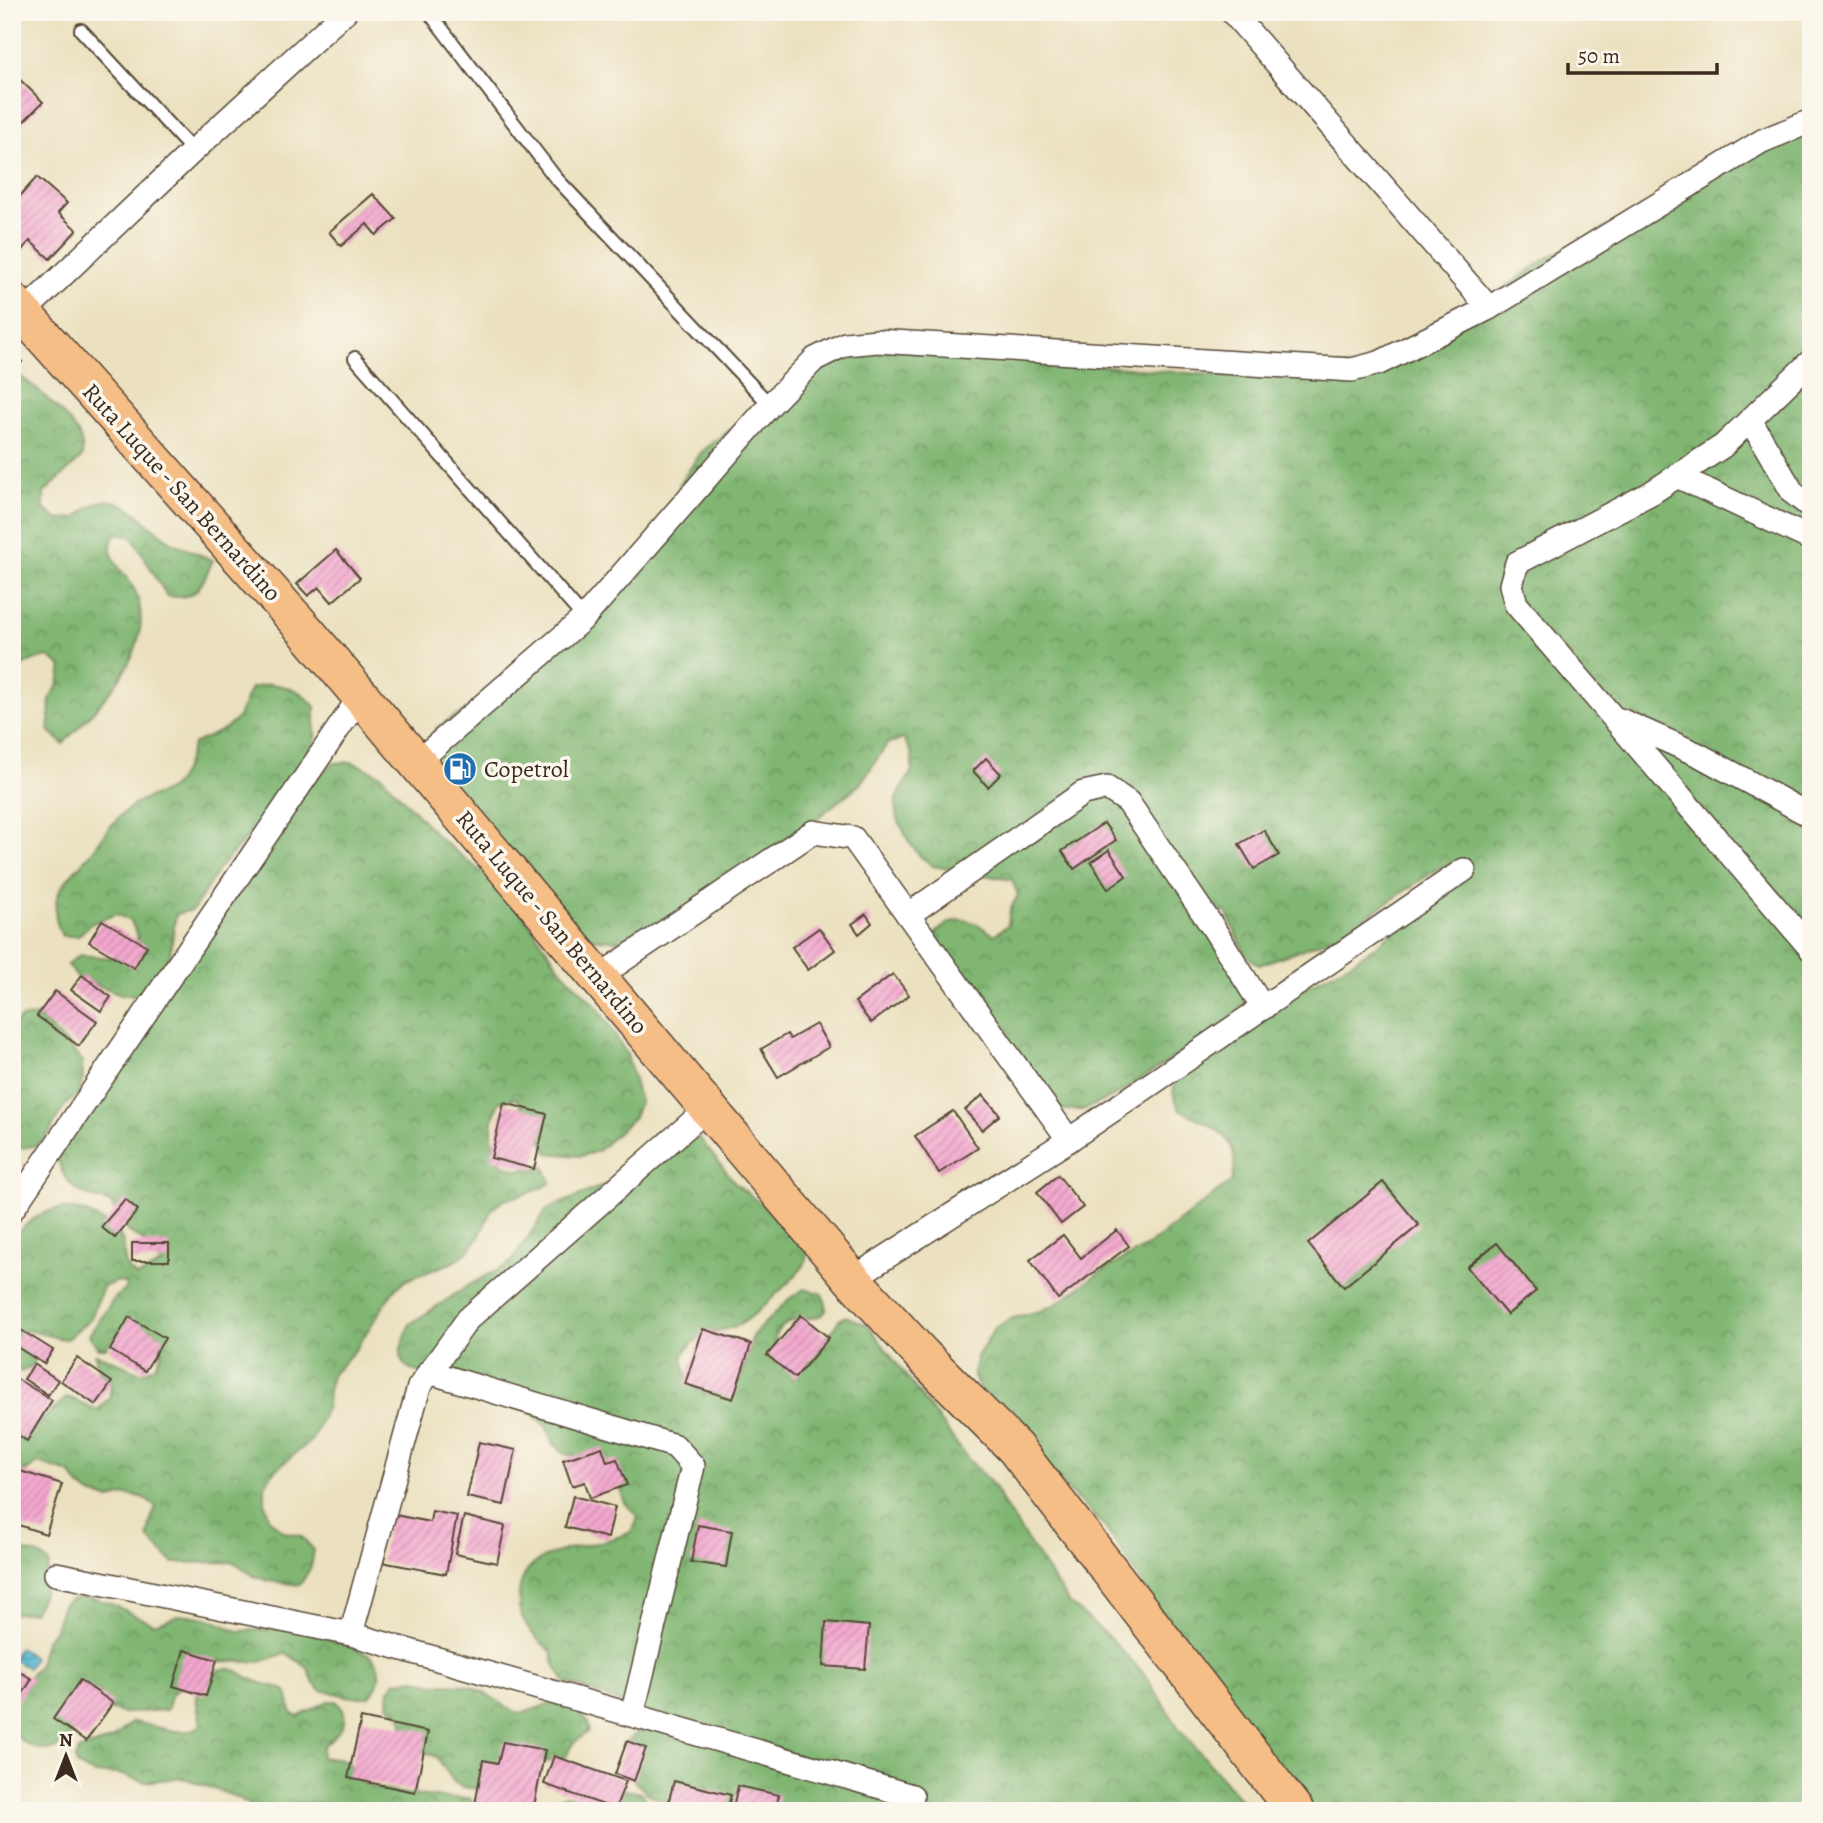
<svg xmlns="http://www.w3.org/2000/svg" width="1823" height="1823" font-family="Alegreya,serif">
  <defs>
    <pattern id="forest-crowns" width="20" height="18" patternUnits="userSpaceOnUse" patternTransform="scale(1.75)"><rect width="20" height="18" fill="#80b672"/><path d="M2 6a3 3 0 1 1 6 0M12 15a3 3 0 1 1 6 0" fill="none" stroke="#6a945d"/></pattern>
    <pattern id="water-waves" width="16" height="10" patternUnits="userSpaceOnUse" patternTransform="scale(1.75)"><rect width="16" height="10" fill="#57b8d5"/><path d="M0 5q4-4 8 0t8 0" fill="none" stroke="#4996ac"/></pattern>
    <pattern id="building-hatch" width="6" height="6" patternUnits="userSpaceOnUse" patternTransform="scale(1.75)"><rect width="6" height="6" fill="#f4a8cf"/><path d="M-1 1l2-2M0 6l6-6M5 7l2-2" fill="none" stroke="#c789a7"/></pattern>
  </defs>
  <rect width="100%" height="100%" fill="#fbf7ec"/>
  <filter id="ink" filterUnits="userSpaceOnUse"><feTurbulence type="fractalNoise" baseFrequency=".0143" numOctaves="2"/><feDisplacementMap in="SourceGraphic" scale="14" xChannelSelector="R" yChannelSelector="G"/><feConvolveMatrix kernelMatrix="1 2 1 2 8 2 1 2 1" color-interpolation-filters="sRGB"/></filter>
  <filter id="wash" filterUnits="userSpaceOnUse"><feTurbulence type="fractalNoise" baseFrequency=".00686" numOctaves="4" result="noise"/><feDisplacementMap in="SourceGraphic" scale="28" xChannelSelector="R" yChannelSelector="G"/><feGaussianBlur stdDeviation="1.57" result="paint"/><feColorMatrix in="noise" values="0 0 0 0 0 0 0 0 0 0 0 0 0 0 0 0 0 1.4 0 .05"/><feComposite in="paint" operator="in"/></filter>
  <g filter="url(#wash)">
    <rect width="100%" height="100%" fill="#ebe1c0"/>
    <!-- forest -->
    <g fill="url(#forest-crowns)" stroke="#5e7048" stroke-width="2">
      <path d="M1811 123V1811H1303L1149 1598 1132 1567 1103 1525 1066 1488 979 1389 973 1374 977 1357 995 1328 1010 1319 1043 1310 1058 1303 1100 1272 1149 1245 1232 1181C1244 1135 1213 1128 1179 1109L1173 1093 1176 1077 1286 997 1349 964 1377 945 1459 878 1455 863 1439 868 1366 917 1354 930 1259 965 1246 955 1226 912 1210 908 1245 985 1244 1002 1236 1017 1113 1097 1083 1110H1065L1050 1107 933 936C955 913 970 917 994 935L1008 925 1010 910 1018 895 1012 880 933 866 920 856 910 844 896 815V799L912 771V754L904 739 888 743 860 784 792 838 680 913 621 941 588 938 455 799 426 741 438 727 452 718 521 681 665 530 680 483 701 453 713 442 760 410 802 374 866 346 1235 377H1253L1320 366 1355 367 1463 317 1549 257Z"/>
      <path d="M16 374C32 383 77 423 81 441 83 446 82 452 82 457L44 493V509L58 520 76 518C119 475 138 523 172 542 185 549 199 554 213 560 201 585 199 601 167 596L132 537 115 533C114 537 110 544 111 549 112 565 129 577 135 591 160 651 99 704 63 744L49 730 50 698 59 684 62 667 49 657 33 660 18 668 12 669V375Z"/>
      <path d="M270 684C292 687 301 690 315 707V743L290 787 280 802 220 867 193 910 176 914 170 955 140 995H124L78 978 67 965 80 955 114 958 131 953 138 937 131 921 116 914 90 924 78 936H62C42 894 70 879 94 849 108 830 117 815 138 802 148 796 163 795 172 787 184 776 188 759 193 744L225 729 237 719 251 688Z"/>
      <path d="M352 762 381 775 439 838 508 893 562 971 599 1009 627 1055 640 1102 634 1117 598 1151 581 1156 548 1153 534 1124 516 1098 499 1102C489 1125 489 1144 502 1165L518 1170 545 1167 551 1183 535 1191 504 1200 492 1209 478 1239 467 1252 454 1262 406 1280 393 1291 356 1349 332 1375 328 1391 327 1406 312 1440 274 1471 265 1485V1504L270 1520 284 1532 301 1536 314 1550 311 1567 300 1585 269 1581 254 1576 234 1562 173 1563 148 1538 150 1522 156 1507 142 1497 126 1495 110 1499 93 1495 79 1486 70 1473 38 1463 12 1481V1431L25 1422 42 1420 67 1397 98 1410 109 1398 112 1382 98 1370 95 1354C113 1358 125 1368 142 1373L156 1366 162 1352 158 1336C132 1329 123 1323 106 1348H98L89 1335 114 1299 125 1289 126 1284 118 1281 103 1287 91 1318 67 1339C51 1338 38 1331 22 1330L34 1364 23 1371 12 1372V1239C38 1208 66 1199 102 1221 107 1225 115 1228 119 1234 127 1245 122 1255 126 1265 128 1269 134 1274 137 1277L161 1264 156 1249 128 1231 111 1203C80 1193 64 1190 57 1154L308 784 334 763Z"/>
      <polygon points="37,1016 70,1047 82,1062 83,1078 78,1094 65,1105 49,1133 37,1145 22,1148 12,1144 12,1027 21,1018"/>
      <path d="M660 1130H686L701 1140 736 1184 797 1233 808 1249C807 1254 806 1261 804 1265 799 1274 748 1322 739 1325 711 1335 702 1328 683 1355 685 1374 688 1384 704 1394L731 1392 741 1379 753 1335 789 1299 804 1289 821 1293C840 1325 802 1315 788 1322 784 1324 779 1331 775 1335V1351L797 1366 813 1361 839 1320 846 1316 868 1325 968 1459 993 1485 1007 1510 1069 1603 1111 1639 1144 1674 1180 1730 1251 1811H715L713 1793 707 1787 687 1800H661L647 1793 634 1781 627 1741 637 1732 654 1729 617 1701 565 1682 553 1661 552 1652C533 1636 516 1621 519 1593 524 1542 594 1551 631 1532 647 1510 628 1514 623 1498 621 1493 622 1486 621 1481L598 1460 565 1454 553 1443 546 1426 521 1405 487 1392 412 1370 404 1364 401 1356V1348L410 1324 474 1282 506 1266 512 1261 547 1209 624 1177 638 1165 652 1135Z"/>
      <path d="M20 1551C32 1553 42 1553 49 1564L42 1597 33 1612 12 1614V1554Z"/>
      <path d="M80 1597C107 1597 129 1614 154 1624L180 1615H189L206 1618 238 1631 299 1628 368 1654C384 1666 382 1683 369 1697H352L321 1690 314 1684 308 1668 286 1653 260 1662 209 1661 172 1694 167 1710 124 1713 108 1709H81C76 1721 72 1740 59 1747 44 1755 18 1745 13 1728 10 1718 12 1705 12 1695L38 1667 45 1642 55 1628 63 1605 70 1600Z"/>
      <path d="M227 1668C242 1671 246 1678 258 1682 282 1691 287 1680 291 1712L298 1717 328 1701H336C355 1719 339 1733 323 1746L321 1758C358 1754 347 1774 365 1784 385 1794 447 1799 470 1798L475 1805 509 1800 534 1805 567 1795 592 1803 625 1790 642 1793 652 1811H334L320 1804 295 1802 286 1811H257L239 1798 187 1779 178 1778 145 1782 119 1774H94L78 1766 75 1759 79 1750 113 1739 132 1722C153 1724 181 1739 200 1726 201 1718 198 1712 197 1704 194 1687 211 1671 227 1668Z"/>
      <polygon points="416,1679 433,1684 467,1685 483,1692 515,1712 524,1713 549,1704 567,1705 576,1710 588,1722 589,1731 575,1742 566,1756 559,1761 533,1762 494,1772 480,1789 463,1787 455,1783 436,1757 421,1750 405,1732 401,1716 388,1705 389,1690 395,1682"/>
    </g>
    <!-- water -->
    <polygon fill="url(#water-waves)" stroke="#49717a" stroke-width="2" points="19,1648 34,1658 28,1668 12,1659"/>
    <g id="blocks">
      <!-- building -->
      <g fill="url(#building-hatch)">
        <polygon points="12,72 43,102 15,130 12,127"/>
        <polygon points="37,177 67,203 58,213 77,230 50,259 30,241 20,252 12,245 12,205"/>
        <polygon points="373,194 396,219 376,235 367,224 341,246 329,232"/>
        <polygon points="12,351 22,362 12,370"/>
        <polygon points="336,550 360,578 332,602 319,587 308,596 297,584"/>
        <polygon points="986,758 1001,774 988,787 973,771"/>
        <polygon points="1104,823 1116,840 1074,869 1062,851"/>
        <polygon points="1264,830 1279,855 1254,869 1239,844"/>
        <polygon points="1109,850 1126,876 1108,889 1091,862"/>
        <polygon points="866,914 872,923 859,934 852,924"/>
        <polygon points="102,920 147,946 134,968 89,942"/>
        <polygon points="819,928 835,950 808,970 792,947"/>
        <polygon points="893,974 909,995 871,1023 855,1002"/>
        <polygon points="82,975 111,997 101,1011 71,990"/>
        <polygon points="55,991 97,1021 79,1046 37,1016"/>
        <polygon points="816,1024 829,1047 778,1077 761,1049 787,1034 790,1039"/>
        <polygon points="983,1095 1000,1115 982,1130 965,1110"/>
        <polygon points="504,1103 547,1114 534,1169 491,1158"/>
        <polygon points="953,1111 978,1148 939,1173 915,1136"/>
        <polygon points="1058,1175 1083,1207 1061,1224 1037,1192"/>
        <polygon points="1383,1182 1419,1225 1344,1287 1308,1244"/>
        <polygon points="125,1199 138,1210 115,1238 101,1227"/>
        <polygon points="1117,1230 1129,1246 1058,1299 1030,1260 1063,1235 1081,1258"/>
        <rect x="132" y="1243" width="37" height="18"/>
        <polygon points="1497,1243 1536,1291 1507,1315 1467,1267"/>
        <polygon points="801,1315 829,1338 795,1378 767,1355"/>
        <polygon points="129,1317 165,1338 145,1371 110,1350"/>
        <polygon points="703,1329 751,1344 733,1399 685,1384"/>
        <polygon points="21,1330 53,1350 44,1364 12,1344"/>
        <polygon points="77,1358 112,1382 96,1405 61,1381"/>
        <polygon points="34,1364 58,1380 48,1395 24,1379"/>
        <polygon points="12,1376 52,1400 27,1441 12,1431"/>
        <polygon points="479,1442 516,1450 504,1505 467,1497"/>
        <polygon points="602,1447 607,1462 617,1459 627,1485 590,1498 585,1482 572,1486 563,1460"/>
        <polygon points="20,1471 62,1484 46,1534 12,1523 12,1496"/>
        <polygon points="573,1496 615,1507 608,1538 565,1527"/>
        <polygon points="432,1511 457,1516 446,1574 381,1562 390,1514 430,1522"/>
        <polygon points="464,1516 505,1526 497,1563 455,1554"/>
        <polygon points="698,1525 732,1531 726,1567 691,1562"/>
        <polygon points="826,1622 869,1626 865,1669 823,1666"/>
        <polygon points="184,1650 217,1660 206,1696 173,1686"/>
        <polygon points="12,1667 32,1679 12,1710"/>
        <polygon points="80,1680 113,1703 86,1741 53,1719"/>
        <polygon points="361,1718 428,1732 415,1792 348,1778"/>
        <polygon points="627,1741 646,1748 634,1781 615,1774"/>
        <polygon points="503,1742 545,1750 533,1811 507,1811 475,1805 483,1760 498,1763"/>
        <polygon points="554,1756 626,1781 615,1809 544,1784"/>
        <polygon points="674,1781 731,1795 727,1811 666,1811"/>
        <polygon points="738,1786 779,1795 775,1811 732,1811"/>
      </g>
    </g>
  </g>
  <g filter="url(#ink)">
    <use href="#blocks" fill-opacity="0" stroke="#554536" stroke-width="2"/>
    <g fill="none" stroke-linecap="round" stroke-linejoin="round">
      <!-- service casing -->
      <g stroke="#554536" stroke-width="16">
        <g id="service">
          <polyline points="429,12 555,177 770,405"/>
          <polyline points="81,30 193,151"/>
          <polyline points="355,358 584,618"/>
        </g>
      </g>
      <!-- minor casing -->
      <g stroke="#554536" stroke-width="26">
        <g id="minor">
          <polyline points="1232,12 1489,308"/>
          <polyline points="23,313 193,151 345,12"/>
          <polyline points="1811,361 1723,446 1651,493 1517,563 1511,585 1516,604 1811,949"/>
          <polyline points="1750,420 1793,493 1811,507"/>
          <polyline points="1677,476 1811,539"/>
          <polyline points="1620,720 1699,755 1811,816"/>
          <polyline points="417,762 584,618 770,405 815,359 845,344 877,341 1352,370 1379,363 1489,308 1762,141 1811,121"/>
          <polyline points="908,915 1083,793 1107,788 1128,802 1212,926 1263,1008"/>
          <polyline points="598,977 813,832 853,838 1069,1140"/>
          <polyline points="12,1210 355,704 374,715"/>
          <polyline points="852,1279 1069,1140 1464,870"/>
          <polyline points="429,1372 675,1446 693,1466 632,1715"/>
          <polyline points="56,1574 351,1634 912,1796"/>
          <polyline points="351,1634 419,1387 468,1319 699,1116 712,1113"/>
        </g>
      </g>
      <!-- primary casing -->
      <g stroke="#554536" stroke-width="40">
        <polyline id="primary" points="12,301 305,630 852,1279 922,1355 1015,1448 1295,1811"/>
      </g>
      <!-- service -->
      <use href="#service" stroke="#fff" stroke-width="12"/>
      <!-- minor -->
      <use href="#minor" stroke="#fff" stroke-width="23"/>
      <!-- primary -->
      <use href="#primary" stroke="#f6be87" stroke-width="37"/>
    </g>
  </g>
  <!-- icons -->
  <defs>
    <g id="fuel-disc" transform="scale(1.75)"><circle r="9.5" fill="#1f6fb2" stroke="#fbf7ec"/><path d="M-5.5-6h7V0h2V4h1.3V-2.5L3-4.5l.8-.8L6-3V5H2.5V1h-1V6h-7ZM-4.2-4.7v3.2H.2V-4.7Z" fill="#fff"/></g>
  </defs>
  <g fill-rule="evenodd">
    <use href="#fuel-disc" x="460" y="769"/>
  </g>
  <g text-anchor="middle" stroke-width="7" stroke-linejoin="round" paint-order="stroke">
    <!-- street labels -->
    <g font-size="24" fill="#3b2a1e" stroke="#fbf7ec">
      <text transform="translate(182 492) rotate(48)" y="8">Ruta Luque - San Bernardino</text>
      <text transform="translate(552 922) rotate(50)" y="8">Ruta Luque - San Bernardino</text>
    </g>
    <!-- poi labels -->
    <g font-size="24" fill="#3b2a1e" stroke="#fbf7ec" text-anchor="start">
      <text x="484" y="777">Copetrol</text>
    </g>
  </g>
  <!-- margin -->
  <rect width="1823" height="1823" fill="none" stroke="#fbf7ec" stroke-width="42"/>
  <!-- north arrow -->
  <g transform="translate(66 1756)" stroke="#fbf7ec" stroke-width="5" paint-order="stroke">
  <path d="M0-5L12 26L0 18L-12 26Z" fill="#3b2a1e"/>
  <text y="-10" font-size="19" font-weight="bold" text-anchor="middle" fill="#3b2a1e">N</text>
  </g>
  <!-- scale -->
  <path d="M1568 63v10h149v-10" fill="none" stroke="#3b2a1e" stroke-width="3.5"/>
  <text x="1578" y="63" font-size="21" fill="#3b2a1e" stroke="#fbf7ec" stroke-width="5" paint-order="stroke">50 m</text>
</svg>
